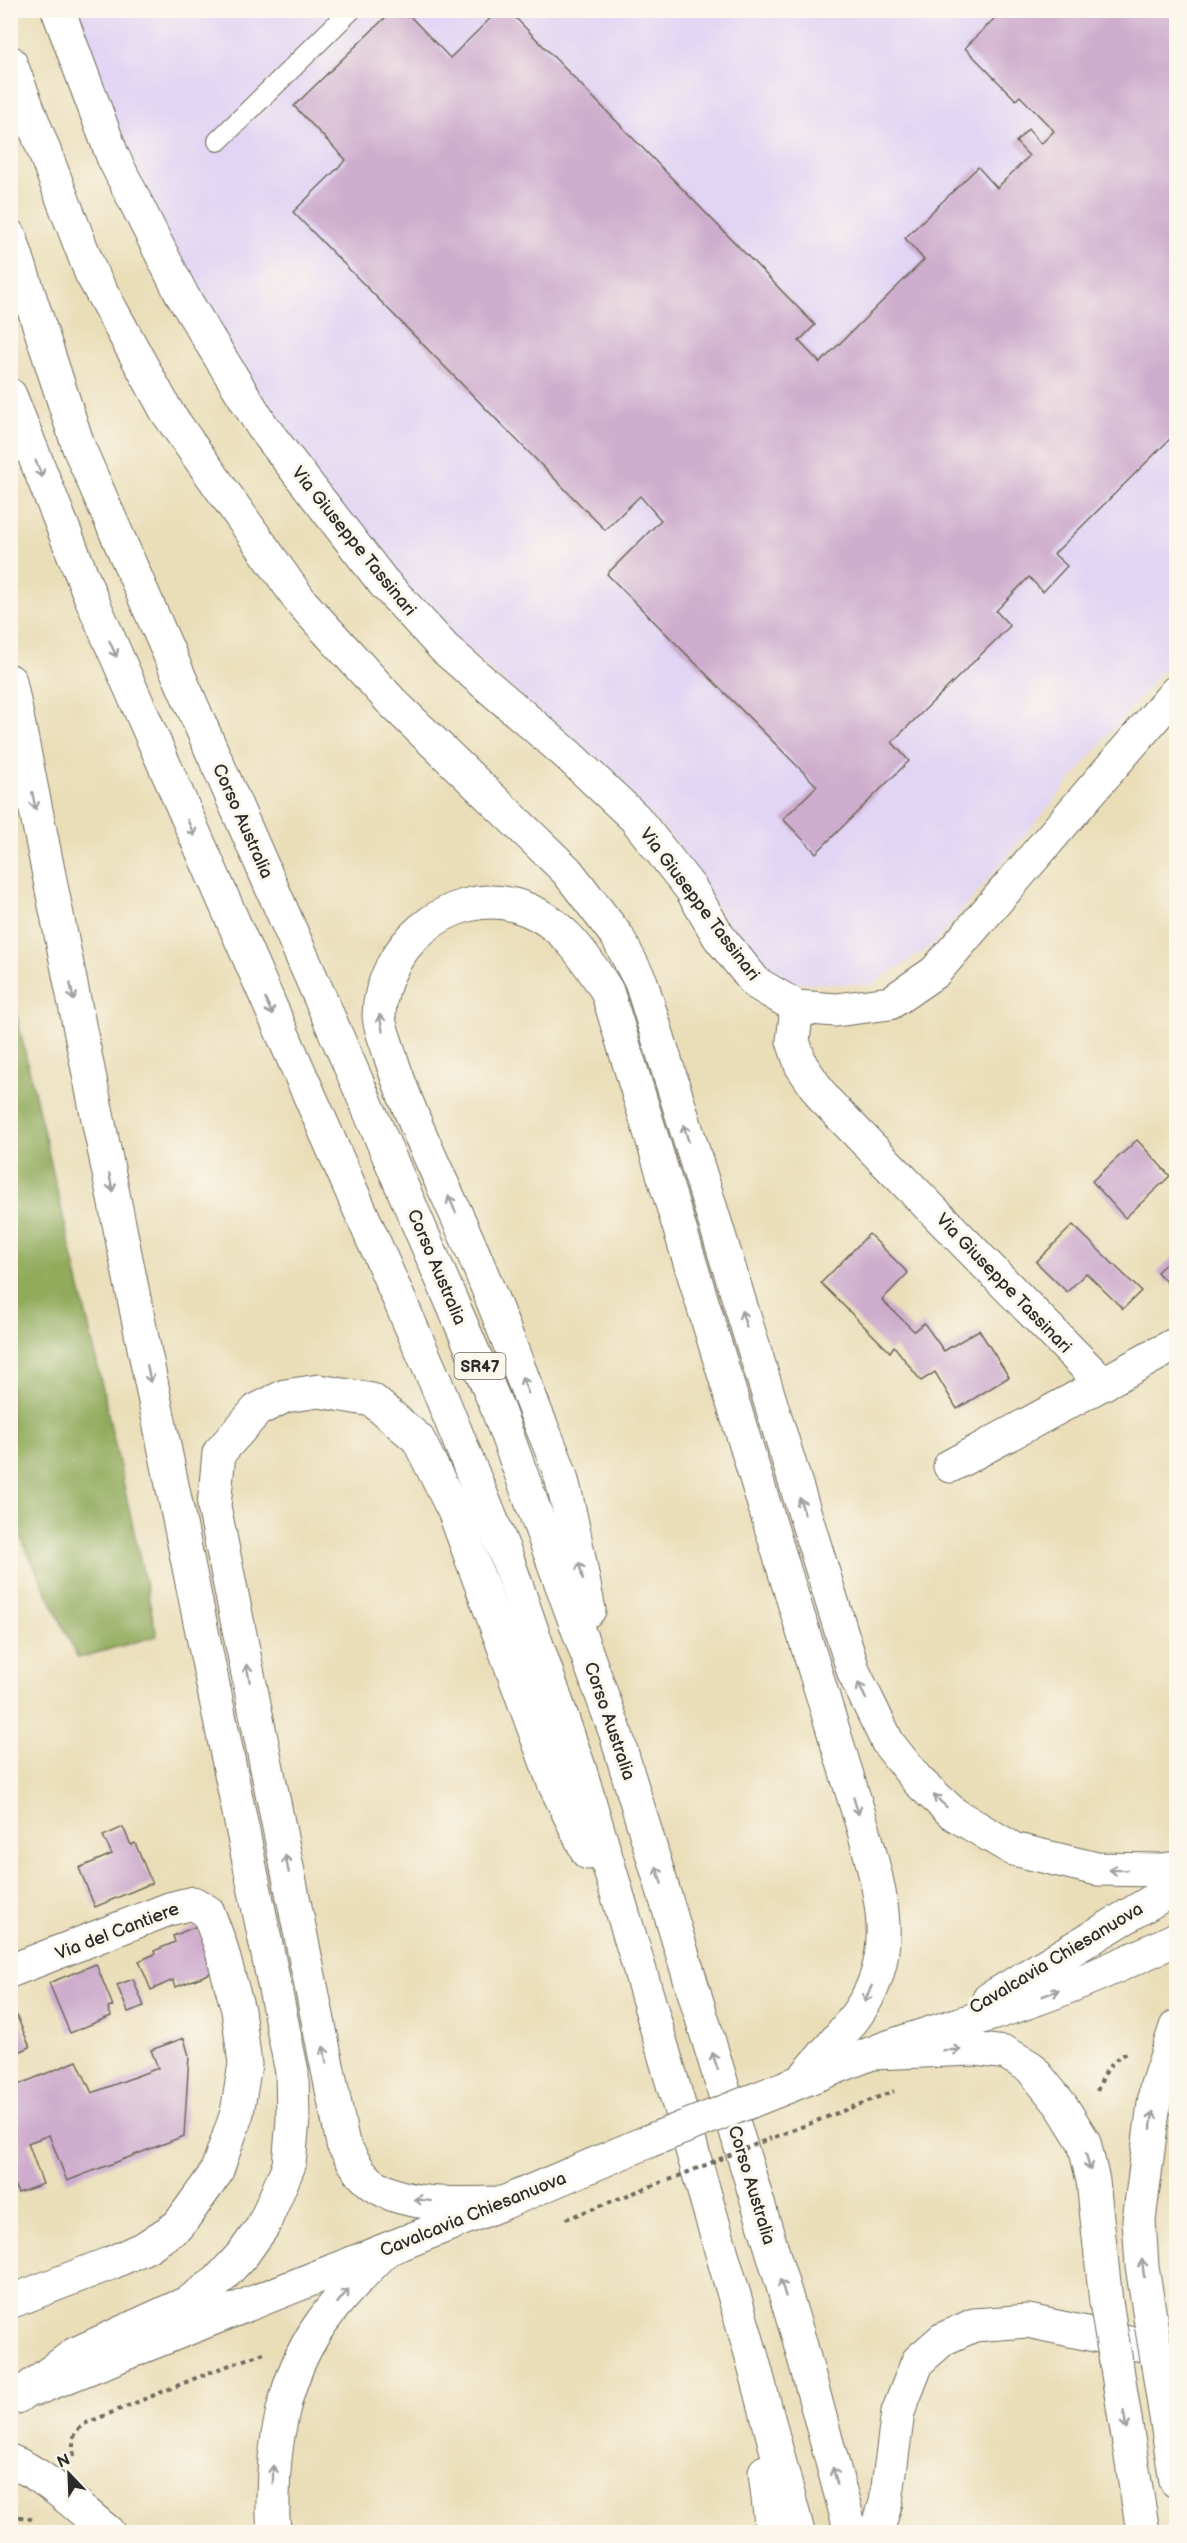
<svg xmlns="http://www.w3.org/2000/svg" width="1187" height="2543" font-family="'Balsamiq Sans',sans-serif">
  <rect width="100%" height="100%" fill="#fbf7ec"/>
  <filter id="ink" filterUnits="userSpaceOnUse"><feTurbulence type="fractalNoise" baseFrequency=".0167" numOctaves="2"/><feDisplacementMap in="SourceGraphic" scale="12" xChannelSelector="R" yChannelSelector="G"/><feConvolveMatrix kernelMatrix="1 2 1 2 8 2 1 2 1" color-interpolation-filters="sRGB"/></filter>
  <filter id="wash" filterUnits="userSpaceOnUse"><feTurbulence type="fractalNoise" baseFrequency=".008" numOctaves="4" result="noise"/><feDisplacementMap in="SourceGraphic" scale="24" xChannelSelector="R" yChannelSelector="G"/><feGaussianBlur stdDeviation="1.35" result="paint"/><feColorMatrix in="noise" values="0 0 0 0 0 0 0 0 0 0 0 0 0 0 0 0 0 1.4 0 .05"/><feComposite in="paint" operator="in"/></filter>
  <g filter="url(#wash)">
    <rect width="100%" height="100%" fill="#eadeb9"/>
    <!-- built -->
    <polygon fill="#e1d4f4" points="69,11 1176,11 1176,654 934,944 871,985 788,982 747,955 672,837 586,753 453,638 330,505 202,327"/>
    <!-- forest -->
    <polygon fill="#91aa5c" stroke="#5e6a44" stroke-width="1.5" points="10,987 91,1336 157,1636 78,1658 11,1517"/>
    <g id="blocks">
      <!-- building -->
      <g fill="#ceaccd">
        <polygon points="393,10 404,10 450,58 499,10 508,10 815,325 799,341 820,363 924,260 905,238 978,167 997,188 1029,156 1016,142 1028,129 1041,144 1054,131 1020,96 1016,100 965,48 1003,10 1176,10 1176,433 1054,554 1067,566 1043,592 1029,577 996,611 1010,626 892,742 909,761 816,853 783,819 817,786 607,574 661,520 640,496 605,530 293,212 346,160 294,106"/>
        <polygon points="1137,1140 1170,1176 1125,1218 1092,1181"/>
        <polygon points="1073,1225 1141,1291 1123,1309 1086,1273 1067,1292 1036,1262"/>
        <polygon points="869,1234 908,1273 882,1300 914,1331 924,1323 944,1351 979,1330 1009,1377 957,1409 935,1372 921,1381 894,1346 890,1352 821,1283"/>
        <polygon points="1176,1254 1176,1276 1168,1284 1157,1272"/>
        <polygon points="123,1827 131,1845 135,1843 152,1883 95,1907 79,1868 112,1854 103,1836"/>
        <polygon points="197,1926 216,1971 176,1987 173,1980 151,1990 139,1961 155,1954 154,1951 175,1942 173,1936"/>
        <polygon points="96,1964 113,2006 108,2008 111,2016 70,2033 49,1983"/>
        <polygon points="133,1979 144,2006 128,2012 117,1985"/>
        <polygon points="13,2007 30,2047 10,2056 10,2009"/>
        <polygon points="184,2038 189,2056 184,2136 67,2181 49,2135 28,2143 43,2184 18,2193 10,2176 10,2124 14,2122 10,2114 10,2088 77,2061 92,2093 158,2068 151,2050"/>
      </g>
    </g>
  </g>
  <g filter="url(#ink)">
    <use href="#blocks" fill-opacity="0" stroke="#6e6a5d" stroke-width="1.5"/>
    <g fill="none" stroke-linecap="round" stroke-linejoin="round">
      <!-- service casing -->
      <g stroke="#6e6a5d" stroke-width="22">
        <polyline id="service" points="218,141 351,10"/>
      </g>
      <!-- minor casing -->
      <g stroke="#6e6a5d" stroke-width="35">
        <g id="minor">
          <polyline points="58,10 113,157 182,295 262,426 383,582 445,649 568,755 635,818 691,889 719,937 756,983 797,1007 836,1010 890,1003 935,972 1176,692"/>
          <polyline points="797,1007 793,1041 801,1065 824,1099 1103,1384"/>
          <polyline points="950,1466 1176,1344"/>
          <polyline points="10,1971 169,1909 193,1903 208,1912 220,1944 238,2010 245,2064 237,2113 216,2173 178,2226 146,2247 111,2263 10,2302"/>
          <polyline points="877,2532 886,2502 898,2412 918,2361 943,2339 974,2325 1028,2321 1176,2352"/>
        </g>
      </g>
      <!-- secondary casing -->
      <g stroke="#6e6a5d" stroke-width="35">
        <g id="secondary">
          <polyline points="989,1999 1176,1887"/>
          <path d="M880 2050C929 2032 979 2019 1028 2002 1079 1984 1128 1962 1176 1939"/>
        </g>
      </g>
      <!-- primary casing -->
      <g stroke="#6e6a5d" stroke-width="35">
        <g id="primary">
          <polyline points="749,2102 872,2053"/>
          <polyline points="36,2389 503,2203 649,2141"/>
        </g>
      </g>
      <!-- trunk casing -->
      <g stroke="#6e6a5d" stroke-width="35">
        <g id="trunk">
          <polyline points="10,62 91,273 167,412 302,603 392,702 567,871 617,936 641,982 854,1673 888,1743 918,1781 954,1814 1013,1849 1097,1869 1162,1870 1176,1868"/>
          <polyline points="10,236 79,448 357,1082 496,1405 615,1731 799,2339 851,2532"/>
          <polyline points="10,395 91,598 435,1381 507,1558 579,1767 634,1950 752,2357 798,2532"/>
          <polyline points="10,681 139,1323 292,2072 293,2119 289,2165 263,2226 243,2254 217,2282 189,2302 75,2354 17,2397"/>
          <path d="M589 1610C580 1566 573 1520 561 1477 554 1453 542 1429 533 1405 517 1363 501 1321 484 1279 454 1203 413 1130 389 1052 386 1041 379 1026 379 1015 381 949 447 888 514 905 559 917 583 953 607 991L864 1831C880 1891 899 1951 861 2008 845 2033 822 2056 803 2079"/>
          <polyline points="872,2053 974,2049 1006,2053 1030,2067 1061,2105 1084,2142 1093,2181 1106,2302"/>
          <path d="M503 2203C460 2203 395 2210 364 2176 355 2167 350 2154 343 2144L214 1506 219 1453 257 1410 285 1396 319 1391 372 1400 418 1439 454 1511 554 1783 588 1853"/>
          <polyline points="1150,2317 1142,2266 1139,2220 1156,2088 1176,2027"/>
          <polyline points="1116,2362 1143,2532"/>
          <polyline points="1158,2366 1176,2481"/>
          <path d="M10 2461C43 2473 81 2510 108 2532"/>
          <polyline points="765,2472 772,2532"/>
          <path d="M275 2532C272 2522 273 2511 273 2500 273 2443 284 2379 317 2329 336 2300 362 2275 386 2250"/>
        </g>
      </g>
      <!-- path -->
      <g stroke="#6e6a5d" stroke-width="4" stroke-dasharray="4.5 4.5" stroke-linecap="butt">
        <path d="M1097 2091C1104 2075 1110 2058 1128 2053"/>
        <polyline points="775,2137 894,2091"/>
        <polyline points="566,2219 662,2182"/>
        <path d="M74 2456C72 2442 72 2433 84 2424L213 2371 264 2353"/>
        <polyline points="10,2515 32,2519"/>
      </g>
      <!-- service -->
      <use href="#service" stroke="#fff" stroke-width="20"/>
      <!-- minor -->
      <use href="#minor" stroke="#fff" stroke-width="33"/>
      <!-- secondary -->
      <use href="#secondary" stroke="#fff" stroke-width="33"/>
      <!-- primary -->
      <use href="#primary" stroke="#fff" stroke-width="33"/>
      <!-- trunk -->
      <use href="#trunk" stroke="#fff" stroke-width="33"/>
      <!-- primary-bridge casing -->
      <g stroke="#6e6a5d" stroke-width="35" stroke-linecap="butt">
        <polyline id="primary-bridge" points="649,2141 749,2102"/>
      </g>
      <!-- trunk-bridge casing -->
      <g stroke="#6e6a5d" stroke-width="35" stroke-linecap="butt">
        <g id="trunk-bridge">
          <polyline points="1106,2302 1116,2362"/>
          <polyline points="1150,2317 1158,2366"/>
        </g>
      </g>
      <!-- path-bridge -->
      <polyline stroke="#6e6a5d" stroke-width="4" stroke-dasharray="4.5 4.5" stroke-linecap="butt" points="669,2180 771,2138"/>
      <!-- primary-bridge -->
      <use href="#primary-bridge" stroke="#fff" stroke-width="33"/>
      <!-- trunk-bridge -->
      <use href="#trunk-bridge" stroke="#fff" stroke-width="33"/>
    </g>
    <!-- one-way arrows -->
    <defs><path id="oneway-shaft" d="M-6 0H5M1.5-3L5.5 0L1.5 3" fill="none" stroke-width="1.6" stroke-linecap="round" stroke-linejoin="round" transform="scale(1.5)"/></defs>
    <g stroke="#a0a0a0">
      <use href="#oneway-shaft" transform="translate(39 469) rotate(68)"/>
      <use href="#oneway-shaft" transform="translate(113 649) rotate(66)"/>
      <use href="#oneway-shaft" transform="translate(34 801) rotate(79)"/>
      <use href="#oneway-shaft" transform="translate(191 828) rotate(66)"/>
      <use href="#oneway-shaft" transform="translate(72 992) rotate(79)"/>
      <use href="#oneway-shaft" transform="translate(269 1007) rotate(66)"/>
      <use href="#oneway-shaft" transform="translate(381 1023) rotate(-101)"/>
      <use href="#oneway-shaft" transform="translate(686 1133) rotate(-107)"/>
      <use href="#oneway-shaft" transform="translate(111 1183) rotate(79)"/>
      <use href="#oneway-shaft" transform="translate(452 1204) rotate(-114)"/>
      <use href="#oneway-shaft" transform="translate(744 1319) rotate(-107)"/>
      <use href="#oneway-shaft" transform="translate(149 1374) rotate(78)"/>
      <use href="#oneway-shaft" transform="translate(525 1385) rotate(-111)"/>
      <use href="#oneway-shaft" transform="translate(802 1506) rotate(-107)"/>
      <use href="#oneway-shaft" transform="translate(581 1571) rotate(-102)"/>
      <use href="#oneway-shaft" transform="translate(248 1673) rotate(-101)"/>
      <use href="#oneway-shaft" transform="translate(862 1691) rotate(-116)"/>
      <use href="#oneway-shaft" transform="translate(940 1801) rotate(-137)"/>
      <use href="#oneway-shaft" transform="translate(856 1806) rotate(73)"/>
      <use href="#oneway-shaft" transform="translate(287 1864) rotate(-101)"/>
      <use href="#oneway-shaft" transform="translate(1118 1870) rotate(-179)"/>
      <use href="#oneway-shaft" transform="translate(659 1875) rotate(-107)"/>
      <use href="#oneway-shaft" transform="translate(1051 1993) rotate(-21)"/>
      <use href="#oneway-shaft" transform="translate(868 1994) rotate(115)"/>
      <use href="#oneway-shaft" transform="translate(952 2050) rotate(-2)"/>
      <use href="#oneway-shaft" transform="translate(325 2055) rotate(-101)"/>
      <use href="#oneway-shaft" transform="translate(715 2061) rotate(-107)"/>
      <use href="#oneway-shaft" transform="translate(1152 2120) rotate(-83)"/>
      <use href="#oneway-shaft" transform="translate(1088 2162) rotate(76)"/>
      <use href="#oneway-shaft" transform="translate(423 2200) rotate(-173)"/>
      <use href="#oneway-shaft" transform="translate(1143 2268) rotate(-97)"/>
      <use href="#oneway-shaft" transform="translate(783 2288) rotate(-107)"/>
      <use href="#oneway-shaft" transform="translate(343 2296) rotate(-51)"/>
      <use href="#oneway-shaft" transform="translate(1125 2420) rotate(81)"/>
      <use href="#oneway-shaft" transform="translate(273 2474) rotate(-90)"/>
      <use href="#oneway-shaft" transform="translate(835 2476) rotate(-105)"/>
    </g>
  </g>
  <g text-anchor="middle" stroke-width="6" stroke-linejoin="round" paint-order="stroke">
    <!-- shield labels -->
    <rect fill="#fbf7ec" stroke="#696865" stroke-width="1.5" x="454.5" y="1353" width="51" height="26" rx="4.5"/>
    <g font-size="16" font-weight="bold" fill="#2b2b2b">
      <text x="480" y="1372">SR47</text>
    </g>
    <!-- street labels -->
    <g font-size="18" fill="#2b2b2b" stroke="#fbf7ec">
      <text transform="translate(354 541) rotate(51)" y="6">Via Giuseppe Tassinari</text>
      <text transform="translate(243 821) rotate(66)" y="6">Corso Australia</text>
      <text transform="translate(700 904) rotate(53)" y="6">Via Giuseppe Tassinari</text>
      <text transform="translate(437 1267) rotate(67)" y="6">Corso Australia</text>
      <text transform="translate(1004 1283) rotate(46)" y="6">Via Giuseppe Tassinari</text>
      <text transform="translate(610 1721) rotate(71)" y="6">Corso Australia</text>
      <text transform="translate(117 1931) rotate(-21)" y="6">Via del Cantiere</text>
      <text transform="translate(1056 1958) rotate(-31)" y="6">Cavalcavia Chiesanuova</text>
      <text transform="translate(752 2185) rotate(73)" y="6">Corso Australia</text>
      <text transform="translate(473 2214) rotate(-22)" y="6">Cavalcavia Chiesanuova</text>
    </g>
  </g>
  <!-- margin -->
  <rect width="1187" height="2543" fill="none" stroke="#fbf7ec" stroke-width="36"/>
  <!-- north arrow -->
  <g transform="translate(69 2474) rotate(337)" stroke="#fbf7ec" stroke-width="4.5" paint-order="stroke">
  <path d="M0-4.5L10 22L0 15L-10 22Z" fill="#2b2b2b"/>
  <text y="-9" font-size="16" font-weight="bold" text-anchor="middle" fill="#2b2b2b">N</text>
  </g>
</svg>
